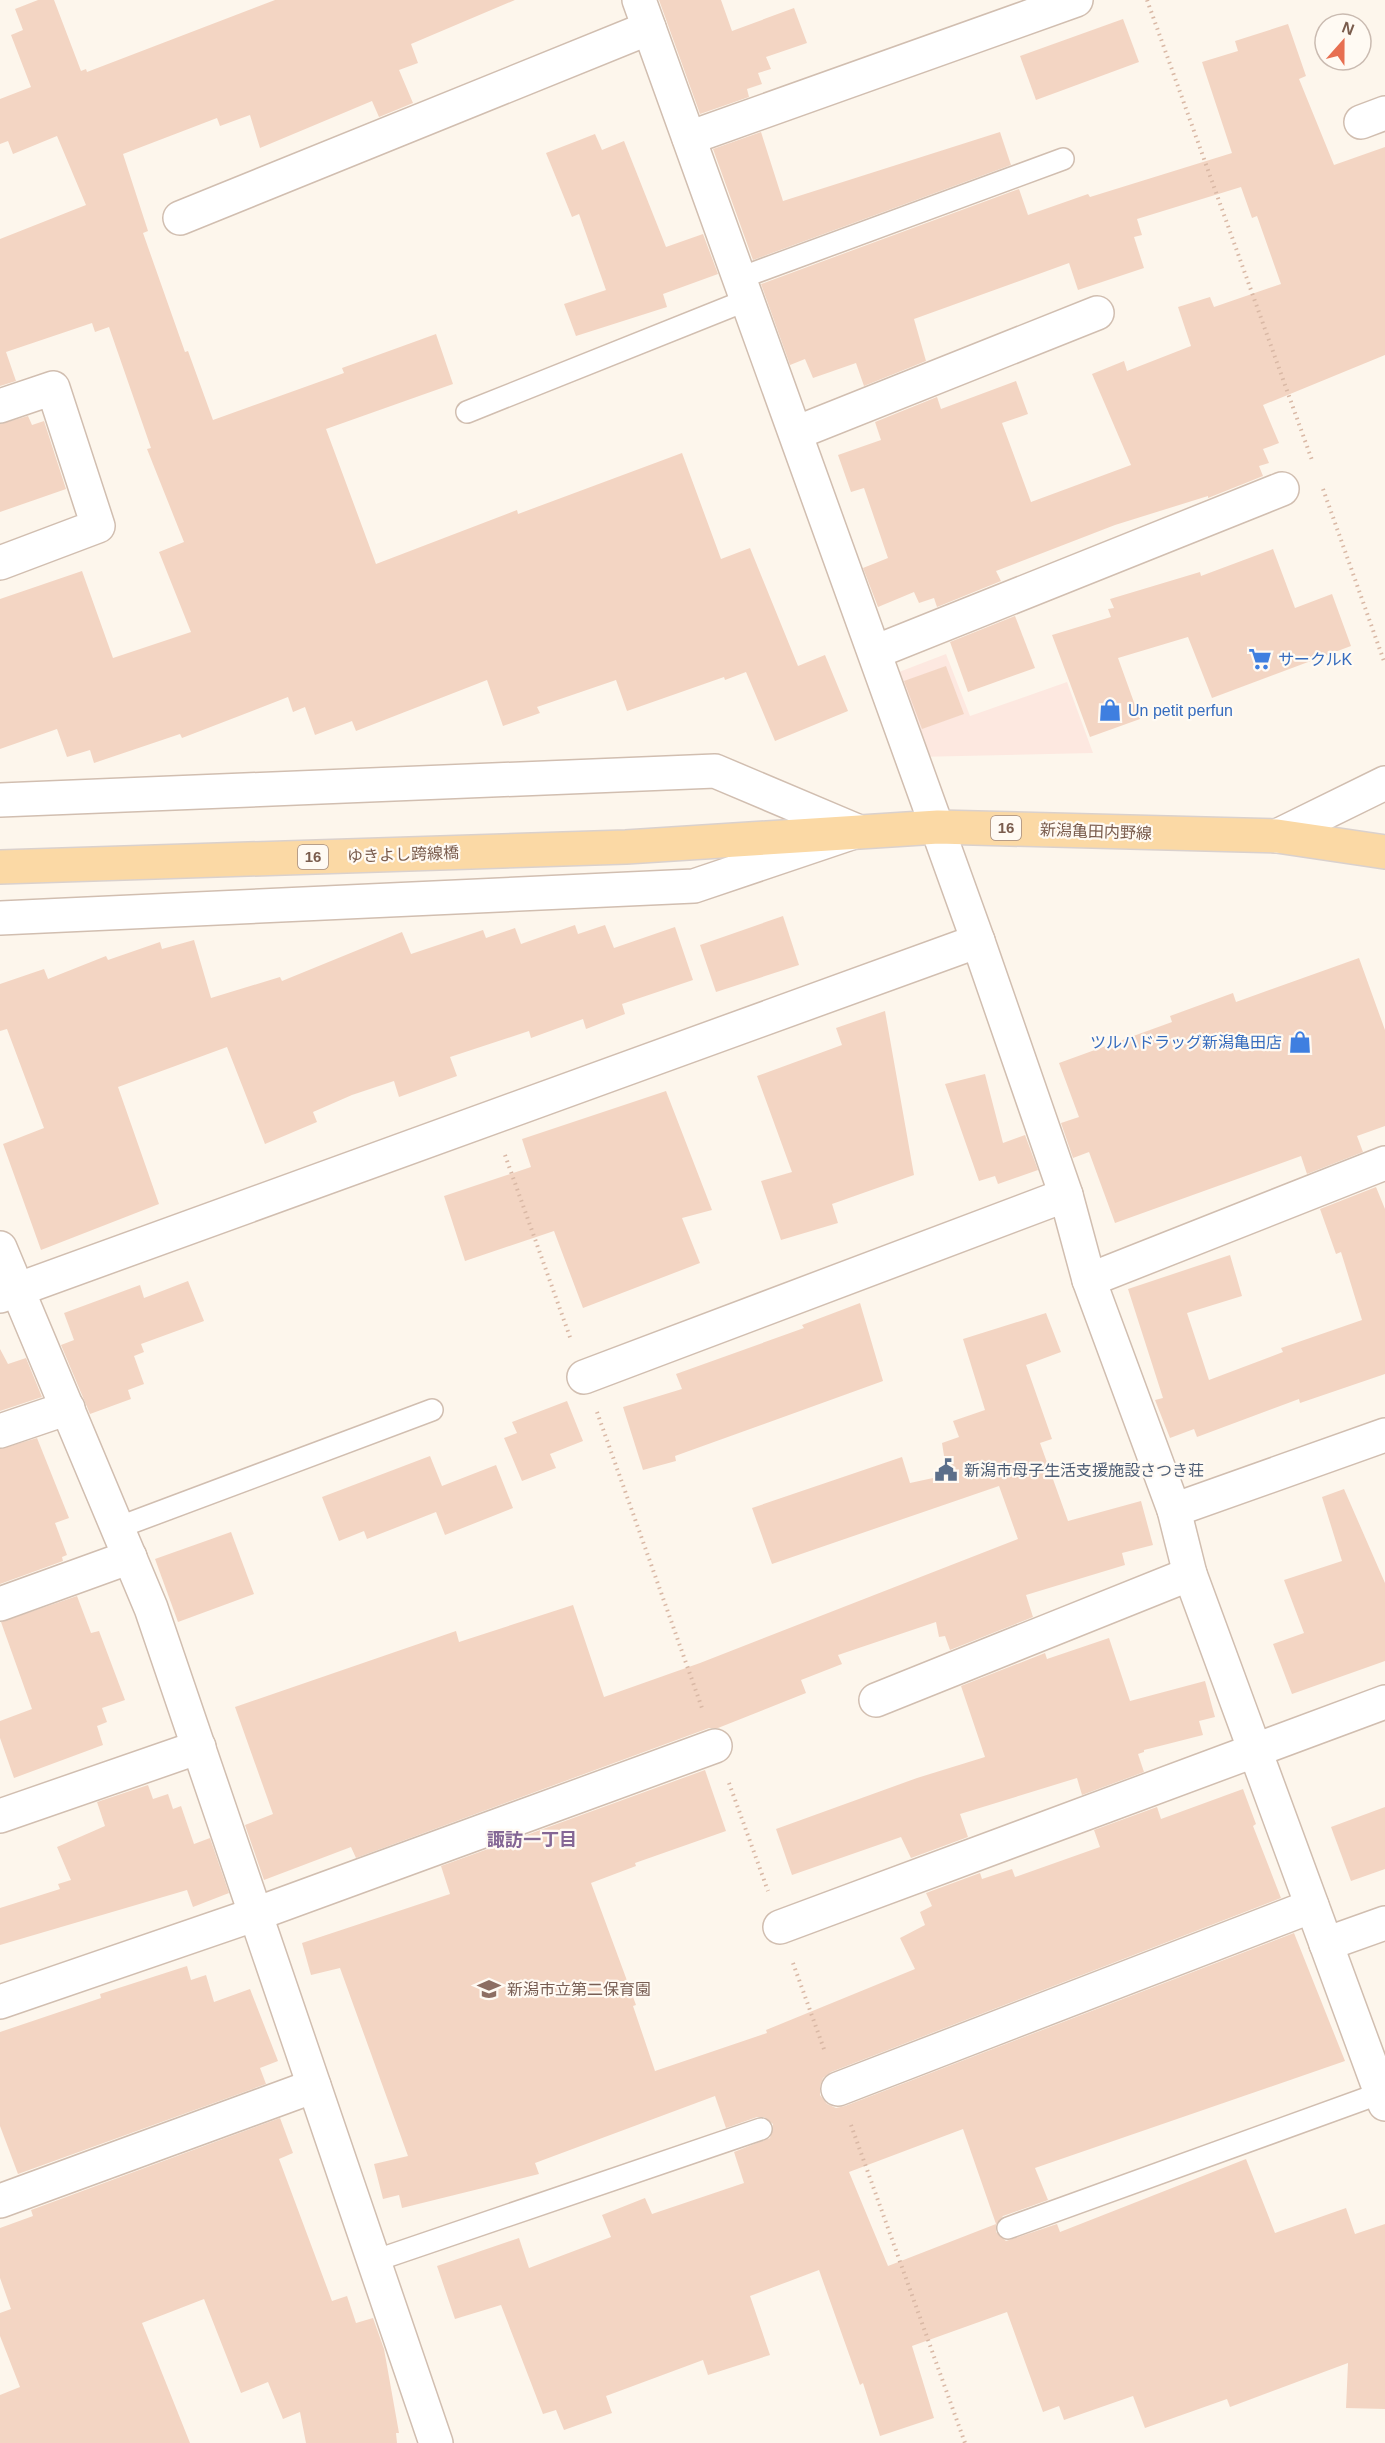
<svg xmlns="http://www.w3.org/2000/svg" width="1385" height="2443" font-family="Arial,'Noto Sans JP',sans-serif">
  <rect width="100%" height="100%" fill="#fdf6ec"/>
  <!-- commercial -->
  <polygon fill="#fde8e0" points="946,654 970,716 1067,682 1093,753 916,757 891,688 899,672"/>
  <!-- building -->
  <g fill="#f3d5c3" fill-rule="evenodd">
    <polygon points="38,0 54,0 81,71 86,69 87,72 275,0 515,0 411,44 418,63 399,70 413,103 379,117 372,101 260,148 250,115 220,126 217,118 123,154 148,231 143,233 185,352 188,351 213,420 344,373 342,368 436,334 453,384 326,429 376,564 517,510 518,514 682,453 721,559 750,548 798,666 825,655 848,711 775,741 746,672 725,680 724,677 627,711 616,680 537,707 540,713 503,726 487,680 356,731 352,721 315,735 305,707 293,712 288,697 182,738 180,734 94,763 90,750 67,757 57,729 0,749 0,599 82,571 113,658 191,632 159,552 184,542 147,449 151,448 109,327 95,332 92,323 6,352 16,381 0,386 0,239 86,205 57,136 13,154 8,141 0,144 0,99 31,87 11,35 23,30 15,9"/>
    <polygon points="659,0 721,0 732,31 794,8 807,43 766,57 771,69 758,73 762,84 747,89 749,97 700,114"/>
    <polygon points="1123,19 1139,62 1036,100 1020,56"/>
    <polygon points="1288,24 1306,76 1299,79 1334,165 1385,147 1385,355 1263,405 1279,443 1263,449 1269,463 1259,466 1263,476 1208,498 1208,496 1115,525 996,571 1001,581 937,607 934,598 919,603 914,592 878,607 863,568 888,558 864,488 851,492 838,455 881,440 875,422 937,397 941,409 1016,381 1028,414 1002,423 1031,502 1131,465 1092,374 1124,361 1127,371 1191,346 1178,307 1210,297 1214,307 1281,284 1257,216 1252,218 1241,187 1137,219 1142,235 1134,237 1144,268 1078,290 1069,263 914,319 926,361 864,386 856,363 813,378 805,359 790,365 761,284 1019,189 1028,215 1088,194 1090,197 1232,153 1202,62 1238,51 1235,41"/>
    <polygon points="761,132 783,201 1000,132 1011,165 753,260 713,149"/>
    <polygon points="595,134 602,150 624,141 666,247 703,234 718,274 663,294 667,307 576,336 564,304 606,290 579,214 572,217 546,153"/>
    <polygon points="28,416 32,425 44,421 66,489 0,512 0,424"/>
    <polygon points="1273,549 1295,608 1332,594 1351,646 1212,698 1188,637 1118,658 1140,719 1090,737 1052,635 1111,617 1108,609 1114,608 1110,599 1200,572 1201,576"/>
    <polygon points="1015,616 1035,668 968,692 950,642"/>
    <polygon points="946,666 964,714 922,729 904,681"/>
    <polygon points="783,916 799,965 716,992 700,945"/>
    <polygon points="575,925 578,934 605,925 614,948 675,927 693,980 622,1004 625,1014 586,1029 583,1019 531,1038 529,1031 450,1057 457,1076 399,1097 394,1081 352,1095 313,1112 317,1122 265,1144 227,1047 118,1087 159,1204 41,1250 3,1144 44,1128 7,1029 0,1031 0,984 44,969 48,979 106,956 108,960 160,942 162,949 194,940 211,998 280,977 282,981 402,932 411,954 483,930 486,938 515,928 521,944"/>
    <polygon points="1359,958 1385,1030 1385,1126 1357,1136 1363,1152 1307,1174 1301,1156 1115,1223 1089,1152 1073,1158 1061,1123 1079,1117 1059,1063 1172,1022 1170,1016 1233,993 1236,1002"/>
    <polygon points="885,1011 914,1175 832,1204 838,1223 781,1240 761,1181 792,1172 757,1076 842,1045 836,1028"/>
    <polygon points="985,1074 1003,1143 1025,1135 1038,1170 998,1184 995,1176 979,1181 945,1084"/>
    <polygon points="666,1091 712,1210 682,1218 700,1263 583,1308 554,1231 465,1261 444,1196 531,1167 522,1139"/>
    <polygon points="1376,1187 1385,1209 1385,1374 1300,1403 1299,1399 1197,1437 1194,1429 1170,1438 1155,1400 1163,1398 1128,1289 1230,1255 1242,1296 1187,1313 1209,1380 1283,1352 1281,1348 1362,1320 1341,1252 1336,1254 1320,1209"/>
    <polygon points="188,1281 204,1321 141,1344 144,1352 134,1356 144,1384 128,1390 131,1399 90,1414 61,1345 74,1340 64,1313 140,1285 144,1298"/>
    <polygon points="860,1303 883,1381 675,1456 676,1461 643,1470 623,1407 682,1389 676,1374 804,1328 802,1325"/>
    <polygon points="1046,1313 1061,1352 1026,1365 1052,1439 1040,1443 1068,1521 1141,1501 1153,1545 1122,1553 1125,1565 1026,1595 1033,1617 950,1650 945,1636 939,1637 936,1622 838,1655 842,1664 801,1680 806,1693 718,1728 709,1728 356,1858 351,1847 264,1880 245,1825 273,1814 235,1707 456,1631 459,1642 573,1605 604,1697 700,1663 1018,1539 999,1486 772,1564 752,1508 902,1457 910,1483 947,1475 942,1443 959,1437 953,1421 985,1410 963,1339"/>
    <polygon points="0,1349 8,1364 26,1358 42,1397 0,1411"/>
    <polygon points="567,1401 583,1441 550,1454 556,1468 522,1481 504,1438 517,1433 512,1422"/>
    <polygon points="37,1438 69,1518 55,1523 67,1555 62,1557 63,1561 0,1584 0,1449"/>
    <polygon points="430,1456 442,1486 496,1465 513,1508 445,1535 436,1512 367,1539 364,1531 339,1541 322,1497"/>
    <polygon points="1344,1489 1385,1583 1385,1661 1292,1694 1273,1644 1304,1633 1284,1580 1342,1561 1322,1497"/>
    <polygon points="231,1532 254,1594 178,1622 155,1559"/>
    <polygon points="77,1596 91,1633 99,1631 125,1700 102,1708 107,1722 97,1726 103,1745 14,1778 0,1738 0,1721 32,1709 1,1622"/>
    <polygon points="1109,1638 1130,1701 1205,1681 1215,1717 1199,1721 1203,1735 1144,1750 1144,1752 1138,1754 1144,1772 1082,1795 1077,1778 960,1814 968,1837 911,1858 901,1837 792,1875 776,1829 917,1778 985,1757 961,1686 1045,1653 1047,1659"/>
    <path d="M705 1770 726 1831 635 1863 636 1866 591 1883 636 2005 633 2006 655 2071 767 2033 766 2030 915 1969 900 1938 925 1925 920 1912 932 1906 926 1893 980 1873 982 1879 1012 1869 1015 1877 1100 1847 1094 1830 1157 1807 1161 1819 1243 1789 1256 1824 1253 1826 1281 1898 831 2072 823 2078 820 2086V2095L827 2104 836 2108 845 2106 1294 1933 1345 2061 1035 2168 1048 2200 1003 2216 996 2225V2232L1006 2241 1057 2224 1060 2232 1246 2159 1275 2233 1346 2208 1355 2234 1385 2224V2409L1346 2408 1348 2363 1230 2407 1227 2399 1145 2428 1133 2396 1064 2420 1059 2406 1043 2412 1007 2312 912 2346 934 2418 880 2436 863 2383 860 2385 819 2270 750 2296 770 2355 708 2375 703 2360 606 2396 612 2413 564 2430 556 2410 543 2414 501 2305 455 2319 437 2266 519 2238 529 2268 611 2237 602 2215 645 2198 652 2214 744 2183 734 2152 770 2138 773 2124 764 2117H757L726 2128 715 2096 535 2163 539 2174 402 2208 399 2195 383 2199 374 2164 408 2156 340 1968 311 1975 302 1943 450 1894 441 1866ZM963 2129 996 2224 888 2266 849 2172Z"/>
    <polygon points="148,1785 153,1799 168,1794 173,1809 181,1806 194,1844 210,1838 229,1893 193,1907 187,1890 0,1945 0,1908 60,1889 58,1884 71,1880 57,1847 105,1826 97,1802"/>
    <polygon points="1385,1807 1385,1869 1351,1881 1331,1827"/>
    <polygon points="187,1966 191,1980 206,1975 214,2002 250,1989 278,2061 260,2068 266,2084 18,2174 0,2126 0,2032 101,1998 100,1994"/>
    <polygon points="280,2118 293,2153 279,2159 332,2301 347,2296 356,2323 373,2318 384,2349 399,2433 396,2433 397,2443 306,2443 300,2412 283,2419 268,2382 241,2393 204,2299 142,2323 190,2443 0,2443 0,2395 20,2387 0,2336 0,2313 11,2309 0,2278 0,2228 33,2216 31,2210"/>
  </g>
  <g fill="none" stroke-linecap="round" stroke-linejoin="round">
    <!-- lane casing -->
    <g stroke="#d1beb0" stroke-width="24">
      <g id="lane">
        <polyline points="740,278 1063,159"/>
        <polyline points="467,412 747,300"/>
        <polyline points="117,1528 432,1410"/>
        <polyline points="1008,2228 1381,2093"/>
        <polyline points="374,2261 761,2129"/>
      </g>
    </g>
    <!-- street casing -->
    <g stroke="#d1beb0" stroke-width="36">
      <g id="street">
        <polyline points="639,0 978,941 1066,1195 1089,1280 1174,1510 1190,1574 1385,2104"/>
        <polyline points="1361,122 1385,113"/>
        <polyline points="689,138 1076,0"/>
        <polyline points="180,218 649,28"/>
        <polyline points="0,406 53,388 98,526 0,563"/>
        <polyline points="796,433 1097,313"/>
        <polyline points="875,652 1282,489"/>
        <polyline points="0,800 715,771 857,831 694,886 0,918"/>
        <polyline points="1277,836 1385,783"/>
        <polyline points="0,1248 151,1608 436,2443"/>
        <polyline points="1089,1280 1385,1163"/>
        <polyline points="0,1296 978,941"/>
        <polyline points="584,1377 1066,1195"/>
        <polyline points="0,1431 68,1408"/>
        <polyline points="1174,1510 1385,1435"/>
        <polyline points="0,1604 130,1557"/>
        <polyline points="876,1700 1190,1574"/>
        <polyline points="0,1816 199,1747"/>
        <polyline points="780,1927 1385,1702"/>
        <polyline points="1326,1944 1385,1923"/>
        <polyline points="0,2002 256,1914 715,1746"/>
        <polyline points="838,2089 1312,1906"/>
        <polyline points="0,2201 314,2086"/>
      </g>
    </g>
    <!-- primary casing -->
    <g stroke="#dad1cd" stroke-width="36">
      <polyline id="primary" points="0,867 626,847 938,827 1277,836 1385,852"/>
    </g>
    <!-- path -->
    <g stroke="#d9b8a5" stroke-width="4" stroke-dasharray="1.5 4.5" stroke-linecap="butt">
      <polyline points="1147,0 1313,463"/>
      <polyline points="1323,489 1385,664"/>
      <polyline points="505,1155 571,1340"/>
      <polyline points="597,1412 702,1708"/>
      <polyline points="729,1783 768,1891"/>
      <polyline points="793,1963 825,2052"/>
      <polyline points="851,2125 965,2443"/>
    </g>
    <!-- lane -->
    <use href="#lane" stroke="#fff" stroke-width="21"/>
    <!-- street -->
    <use href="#street" stroke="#fff" stroke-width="33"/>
    <!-- primary -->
    <use href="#primary" stroke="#fbd9a5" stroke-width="33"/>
  </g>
  <!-- icons -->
  <defs>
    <g id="supermarket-bare" transform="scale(1.8)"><path d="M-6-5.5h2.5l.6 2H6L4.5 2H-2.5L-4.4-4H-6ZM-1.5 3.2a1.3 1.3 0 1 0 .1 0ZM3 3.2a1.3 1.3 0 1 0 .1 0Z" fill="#3f7fe0" stroke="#fffaf3" stroke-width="2.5" paint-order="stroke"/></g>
    <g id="shop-bare" transform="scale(1.8)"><path d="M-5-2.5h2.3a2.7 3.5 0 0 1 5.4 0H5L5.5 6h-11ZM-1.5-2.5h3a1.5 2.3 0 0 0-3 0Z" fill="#3f7fe0" stroke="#fffaf3" stroke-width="2.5" paint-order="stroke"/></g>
    <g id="civic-bare" transform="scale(1.8)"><path d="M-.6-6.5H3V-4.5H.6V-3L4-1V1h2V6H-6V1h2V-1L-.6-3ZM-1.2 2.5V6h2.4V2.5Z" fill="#5c6f8a" stroke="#fffaf3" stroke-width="2.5" paint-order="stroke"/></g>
    <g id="school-bare" transform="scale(1.8)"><path d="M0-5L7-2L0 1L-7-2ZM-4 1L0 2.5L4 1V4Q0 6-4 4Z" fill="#8d6e63" stroke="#fffaf3" stroke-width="2.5" paint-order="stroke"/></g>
  </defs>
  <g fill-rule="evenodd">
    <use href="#supermarket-bare" x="1260" y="659"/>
    <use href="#shop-bare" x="1110" y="710"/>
    <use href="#shop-bare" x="1300" y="1042"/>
    <use href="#civic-bare" x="946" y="1470"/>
    <use href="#school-bare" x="489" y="1989"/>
  </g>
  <g text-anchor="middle" stroke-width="4.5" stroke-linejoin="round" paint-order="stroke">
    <!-- shield labels -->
    <g fill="#fffaf3" stroke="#a28b7f" stroke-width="1.5">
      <rect x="991" y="816" width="30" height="24" rx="4.5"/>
      <rect x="298" y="845" width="30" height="24" rx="4.5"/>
    </g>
    <g font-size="15" font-weight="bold" fill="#7a5c4d">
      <text x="1006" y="833">16</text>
      <text x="313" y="862">16</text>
    </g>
    <!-- shop labels -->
    <g font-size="16" fill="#366cbe" stroke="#fffaf3" text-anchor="start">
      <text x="1278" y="665">サークルK</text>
      <text x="1128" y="716">Un petit perfun</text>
      <text x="1282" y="1048" text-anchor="end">ツルハドラッグ新潟亀田店</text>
    </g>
    <!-- street labels -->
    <g font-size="16" fill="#7a5c4d" stroke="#fffaf3">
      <text transform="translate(1096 831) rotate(2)" y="6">新潟亀田内野線</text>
      <text transform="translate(403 854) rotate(-2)" y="6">ゆきよし跨線橋</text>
    </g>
    <!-- service labels -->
    <g font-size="16" fill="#4e5e75" stroke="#fffaf3" text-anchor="start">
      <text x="964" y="1476">新潟市母子生活支援施設さつき荘</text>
    </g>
    <!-- education labels -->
    <g font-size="16" fill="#785e54" stroke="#fffaf3" text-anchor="start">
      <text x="507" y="1995">新潟市立第二保育園</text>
    </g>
    <!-- neighbourhood labels -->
    <g font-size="18" font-weight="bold" fill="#846695" stroke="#fffaf3">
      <text x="532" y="1846">諏訪一丁目</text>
    </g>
  </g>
  <!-- north arrow -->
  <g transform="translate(1343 42) rotate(21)"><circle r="28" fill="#fffaf3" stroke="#cabbb1" stroke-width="1.5"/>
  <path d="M0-4.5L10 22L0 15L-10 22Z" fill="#e76f51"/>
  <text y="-9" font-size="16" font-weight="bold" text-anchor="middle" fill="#7a5c4d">N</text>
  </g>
</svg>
